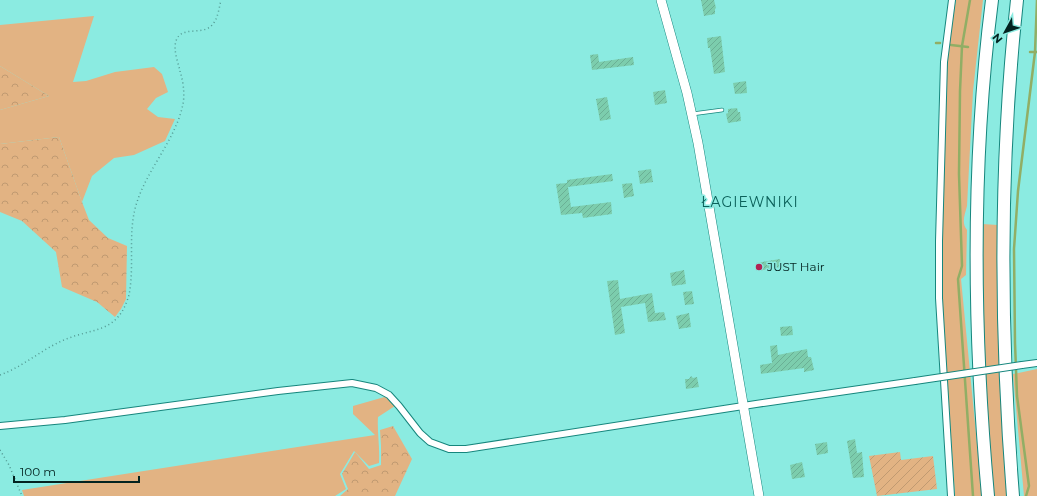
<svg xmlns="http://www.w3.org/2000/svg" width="1037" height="496" font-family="Montserrat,sans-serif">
  <defs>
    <pattern id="forest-crowns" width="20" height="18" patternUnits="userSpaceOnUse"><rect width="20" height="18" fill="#e2b383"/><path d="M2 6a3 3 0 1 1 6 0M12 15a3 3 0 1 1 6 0" fill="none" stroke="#c09a71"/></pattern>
    <pattern id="garden-furrows" width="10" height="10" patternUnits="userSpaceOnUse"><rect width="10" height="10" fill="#e2b383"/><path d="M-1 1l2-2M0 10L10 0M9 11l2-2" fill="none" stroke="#c09a71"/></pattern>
    <pattern id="building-hatch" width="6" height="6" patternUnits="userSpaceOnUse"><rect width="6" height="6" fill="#7ccdad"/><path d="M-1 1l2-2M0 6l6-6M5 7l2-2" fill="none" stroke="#6ab095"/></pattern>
  </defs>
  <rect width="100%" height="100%" fill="#8bebe1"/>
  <!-- green -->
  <g fill="#e2b383">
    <path d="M956 0H983L973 91 967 206C965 214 961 223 967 230L966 275 961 279 982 496H955L942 302V238L947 62 949 40Z"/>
    <polygon points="94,16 73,82 86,81 115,72 154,67 162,74 168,92 156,98 147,109 158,117 175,119 165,141 134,155 114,158 92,176 82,202 59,137 0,144 0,110 49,96 0,66 0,25"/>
    <polygon points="982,224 998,225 1001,402 1008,496 992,496 990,477 981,289"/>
    <polygon points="1037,369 1037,496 1024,496 1013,374"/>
    <path d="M388 396 395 406 378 417C377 432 380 447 379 463L369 466 354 451 340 474 346 489 335 496H24L22 490 375 435 353 414V406Z"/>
  </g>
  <!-- forest -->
  <g fill="url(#forest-crowns)">
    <polygon points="0,66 49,96 0,110"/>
    <polygon points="59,137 82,202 89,220 108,238 127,246 126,299 121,309 115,317 97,302 62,287 56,252 22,221 0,212 0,144"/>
    <polygon points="393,426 412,459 395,496 340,496 348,489 342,474 355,452 369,469 381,465 381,446 380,430"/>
  </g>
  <!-- garden -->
  <polygon fill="url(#garden-furrows)" points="900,452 901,460 933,456 937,489 877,496 869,456"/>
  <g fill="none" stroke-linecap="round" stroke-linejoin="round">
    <!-- stream -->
    <g stroke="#91ae65" stroke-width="2.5">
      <polyline points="970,0 962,46 960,91 959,174 962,266 958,279 973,496"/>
      <polyline points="936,43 940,43"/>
      <polyline points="951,45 968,47"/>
      <polyline points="1030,52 1037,52"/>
      <polyline points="1026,496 1029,486 1017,396 1015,343 1014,249 1018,191 1035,52 1037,0"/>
    </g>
  </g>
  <!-- building -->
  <g fill="url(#building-hatch)">
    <polygon points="701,0 714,0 716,8 715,9 715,14 704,16"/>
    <polygon points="721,36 725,72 714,74 710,48 708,48 707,38"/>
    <polygon points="598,54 599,62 633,57 634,65 592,70 590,55"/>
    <polygon points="746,81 747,93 735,94 733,83"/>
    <polygon points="665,90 667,103 655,105 653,92"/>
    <polygon points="607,97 611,119 600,121 596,99"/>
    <polygon points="737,108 738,112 740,112 741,121 728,123 726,114 728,113 728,109"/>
    <polygon points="651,169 653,182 640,184 638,171"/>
    <polygon points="612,174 613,181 568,187 571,207 611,202 612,214 583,218 582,213 561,215 556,184 567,183 567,180"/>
    <polygon points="632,183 634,196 624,198 622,184"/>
    <polygon points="780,259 781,267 758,271 756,263"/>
    <polygon points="684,270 686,284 672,286 670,273"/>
    <polygon points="618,280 620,299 652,293 655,313 664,312 666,320 648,322 645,303 621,307 625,333 615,335 607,281"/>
    <polygon points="692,291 694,304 685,305 683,292"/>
    <polygon points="689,313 691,327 679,329 676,316"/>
    <polygon points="792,326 793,335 781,336 780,327"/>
    <polygon points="777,345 778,355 807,349 808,357 811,357 814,370 804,372 804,368 761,374 760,365 772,363 770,346"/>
    <polygon points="691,376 693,378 697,377 699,387 686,389 685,379 689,379"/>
    <polygon points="855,439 857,453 862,452 864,477 853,478 847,441"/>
    <polygon points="827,442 828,453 817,455 815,444"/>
    <polygon points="802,462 805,477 792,479 790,465"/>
  </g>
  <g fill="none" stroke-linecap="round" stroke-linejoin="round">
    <!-- lane casing -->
    <g stroke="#16867d" stroke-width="4.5">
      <polyline id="lane" points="692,114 722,110"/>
    </g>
    <!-- street casing -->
    <g stroke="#16867d" stroke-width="8">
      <g id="street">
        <polyline points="1022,365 1037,363"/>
        <polyline points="0,426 65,420 278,391 352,383 376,388 389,395 399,406 420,433 430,442 449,449 466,449 756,404 915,381"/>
        <polyline points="951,496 939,298 939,241 944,62 952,0"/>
      </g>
    </g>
    <!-- secondary casing -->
    <g stroke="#16867d" stroke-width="10">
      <polyline id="secondary" points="661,0 687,93 698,143 759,496"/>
    </g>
    <!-- highway casing -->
    <g stroke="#16867d" stroke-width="14">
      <g id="highway">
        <path d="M988 496C973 331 971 165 992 0"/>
        <path d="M1013 496C1000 331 999 165 1017 0"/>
      </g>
    </g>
    <!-- path -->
    <g stroke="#539992" stroke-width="1.5" stroke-dasharray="1 3" stroke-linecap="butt">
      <path d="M0 375C25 366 44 347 69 338 84 332 102 331 114 321 122 314 126 305 129 295 135 264 127 232 137 202 148 168 176 139 183 104 185 93 183 81 180 71 178 62 173 50 176 41 181 25 203 36 212 25 218 19 219 8 221 0"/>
      <polyline points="0,450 9,465 22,496"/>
    </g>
    <!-- lane -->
    <use href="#lane" stroke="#fff" stroke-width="3"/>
    <!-- street -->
    <use href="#street" stroke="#fff" stroke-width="6"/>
    <!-- secondary -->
    <use href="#secondary" stroke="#fff" stroke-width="9"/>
    <!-- highway -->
    <use href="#highway" stroke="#fff" stroke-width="12"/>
    <!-- street-bridge casing -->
    <g stroke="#16867d" stroke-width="8" stroke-linecap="butt">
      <polyline id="street-bridge" points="915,381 1022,365"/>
    </g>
    <!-- street-bridge -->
    <use href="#street-bridge" stroke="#fff" stroke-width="6"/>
  </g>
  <!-- markers -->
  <circle fill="#b12253" stroke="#8bebe1" stroke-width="1.5" cx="759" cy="267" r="4"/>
  <g text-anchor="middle" stroke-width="3" stroke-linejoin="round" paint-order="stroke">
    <!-- poi labels -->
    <g font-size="12" fill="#032320" stroke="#8bebe1" text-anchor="start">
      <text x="767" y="271">JUST Hair</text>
    </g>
    <!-- quarter labels -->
    <g font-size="14" letter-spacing="1" fill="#0b615a" stroke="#8bebe1">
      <text x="750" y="207">ŁAGIEWNIKI</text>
    </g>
  </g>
  <!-- north arrow -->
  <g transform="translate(1005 32) rotate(230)" stroke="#8bebe1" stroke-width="3" paint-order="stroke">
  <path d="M0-3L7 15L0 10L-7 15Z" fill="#032320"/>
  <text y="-6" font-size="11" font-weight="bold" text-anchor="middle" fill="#032320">N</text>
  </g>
  <!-- scale -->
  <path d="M14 476v6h125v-6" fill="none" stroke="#032320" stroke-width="2"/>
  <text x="20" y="476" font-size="12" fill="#032320" stroke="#8bebe1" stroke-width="3" paint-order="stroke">100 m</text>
</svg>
